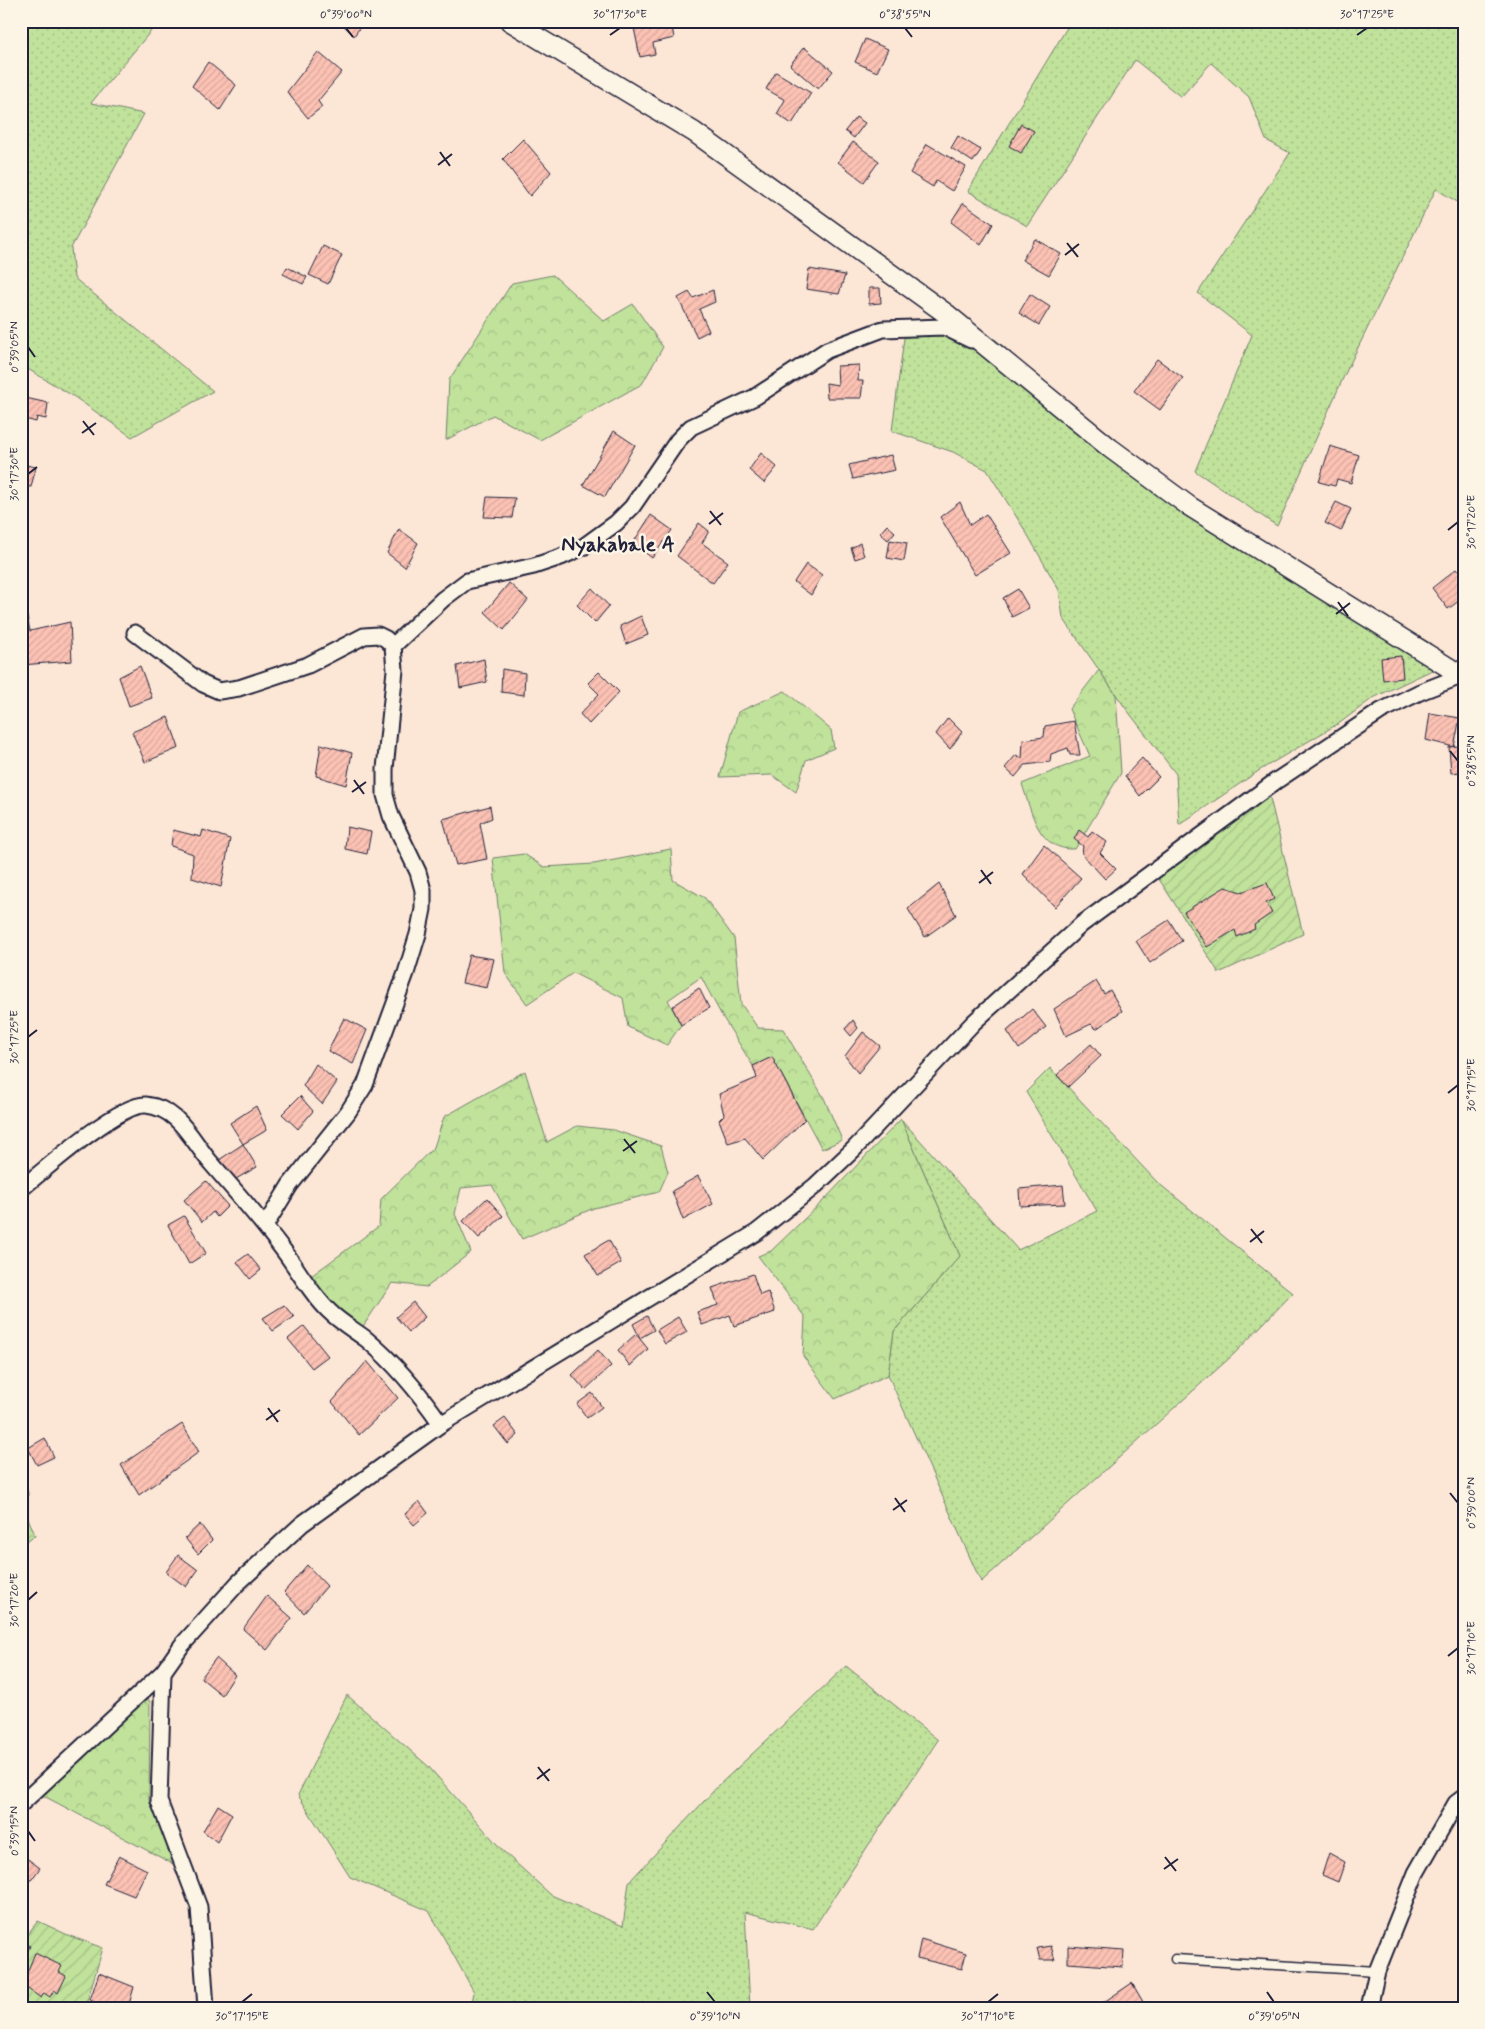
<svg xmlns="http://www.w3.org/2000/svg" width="1485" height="2029" font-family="Mynerve,sans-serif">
  <defs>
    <pattern id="grass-dots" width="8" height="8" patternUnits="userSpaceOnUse" patternTransform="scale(1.25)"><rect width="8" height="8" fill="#c0e29b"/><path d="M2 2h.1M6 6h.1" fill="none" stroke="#a5c286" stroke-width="1.8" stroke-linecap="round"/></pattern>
    <pattern id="forest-crowns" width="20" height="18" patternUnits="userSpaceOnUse" patternTransform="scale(1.25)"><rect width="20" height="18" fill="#c0e29b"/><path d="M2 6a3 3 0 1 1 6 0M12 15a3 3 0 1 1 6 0" fill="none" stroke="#a5c286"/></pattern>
    <pattern id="garden-furrows" width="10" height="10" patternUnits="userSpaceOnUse" patternTransform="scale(1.25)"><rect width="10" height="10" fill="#c0e29b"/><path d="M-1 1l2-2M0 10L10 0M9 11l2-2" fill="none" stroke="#a5c286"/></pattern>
    <pattern id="building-hatch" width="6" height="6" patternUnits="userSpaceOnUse" patternTransform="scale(1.25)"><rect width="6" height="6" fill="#fcc2b4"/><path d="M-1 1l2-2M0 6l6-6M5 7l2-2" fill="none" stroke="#d8a69c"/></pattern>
  </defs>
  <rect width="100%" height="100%" fill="#fce6d6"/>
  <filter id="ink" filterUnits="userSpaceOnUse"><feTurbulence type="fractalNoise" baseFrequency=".02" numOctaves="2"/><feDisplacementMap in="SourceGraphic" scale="10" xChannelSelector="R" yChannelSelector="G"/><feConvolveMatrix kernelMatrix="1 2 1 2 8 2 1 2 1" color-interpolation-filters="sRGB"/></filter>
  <g filter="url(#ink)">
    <!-- grass -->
    <g fill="url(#grass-dots)" stroke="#71826b">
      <polygon points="21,21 152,21 156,25 91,103 144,114 71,248 74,278 213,391 132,437 73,396 21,365"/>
      <polygon points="1071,21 1464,21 1464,206 1436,189 1344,376 1277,526 1195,471 1252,335 1198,293 1290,153 1266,140 1249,97 1211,63 1181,97 1135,60 1027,226 968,191"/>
      <polygon points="932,327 996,340 1069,404 1183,498 1430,643 1445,657 1447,663 1373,698 1341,722 1260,770 1179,825 1176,774 1124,706 1063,618 1059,590 1026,532 987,470 953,452 892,431 904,338"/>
      <polygon points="1050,1068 1157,1182 1293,1293 1234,1354 981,1582 888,1375 894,1331 960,1256 901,1119 1018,1250 1097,1211 1026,1092"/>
      <polygon points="846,1666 938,1740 813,1929 745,1912 750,2008 471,2008 474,1992 429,1911 350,1877 298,1795 347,1695 428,1766 503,1851 551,1895 623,1926 629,1882 719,1785"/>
    </g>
    <!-- forest -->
    <g fill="url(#forest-crowns)" stroke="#71826b">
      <polygon points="553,275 604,321 633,304 663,347 642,384 540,440 493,415 446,440 449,380 512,283"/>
      <path d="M1099 670 1116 695 1121 773 1075 849C1038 851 1032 813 1022 784L1090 756 1069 709Z"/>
      <polygon points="785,691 831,730 834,748 806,760 796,792 772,775 720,777 738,712"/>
      <polygon points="671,849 673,880 705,898 734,938 741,1004 758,1028 783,1029 824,1098 842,1140 822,1149 772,1057 753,1066 722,1016 701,977 668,1000 681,1025 667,1045 628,1027 623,998 573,973 527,1004 505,973 493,858 524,854 544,867 594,864"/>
      <polygon points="525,1071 547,1142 577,1126 614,1130 661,1146 668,1172 659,1192 594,1208 522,1239 492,1185 461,1188 455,1214 471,1252 427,1287 392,1283 362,1328 296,1287 379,1226 381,1199 434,1147 444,1117"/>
      <polygon points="901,1119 960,1256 894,1331 888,1375 835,1399 803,1356 805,1317 758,1256 771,1251 825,1199"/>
      <polygon points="21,1470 28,1493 28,1518 35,1535 21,1545"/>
      <polygon points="146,1695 150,1702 149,1800 175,1865 40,1794"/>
    </g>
    <!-- garden -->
    <g fill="url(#garden-furrows)" stroke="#71826b">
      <polygon points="1269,794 1303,934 1219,973 1157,876"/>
      <polygon points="38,1921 70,1936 103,1948 85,2008 21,2007 21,1942"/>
    </g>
    <!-- building -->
    <g fill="url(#building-hatch)" stroke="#22223b">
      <polygon points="339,21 364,21 354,36"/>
      <polygon points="643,21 671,21 674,38 653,43 655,54 640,57 633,23"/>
      <polygon points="865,39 888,49 877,72 855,62"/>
      <polygon points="804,47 833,71 818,89 790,65"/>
      <polygon points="318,52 342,72 318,101 322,107 308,118 287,92"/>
      <polygon points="208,62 236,85 220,110 192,86"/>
      <polygon points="776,72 811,93 792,124 777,114 785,100 766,89"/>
      <polygon points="856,117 865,123 854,138 845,131"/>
      <polygon points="1021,124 1034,131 1021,153 1009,146"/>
      <polygon points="958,136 981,150 973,162 951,148"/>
      <polygon points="523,139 551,172 530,196 503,159"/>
      <polygon points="853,142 879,161 864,182 838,162"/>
      <polygon points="927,144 966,167 952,191 936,181 933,187 910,173"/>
      <polygon points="963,203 993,224 981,245 951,222"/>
      <polygon points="1035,239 1061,254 1049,275 1022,260"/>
      <polygon points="323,246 342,255 328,284 309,275"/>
      <polygon points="287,267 307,277 303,284 283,274"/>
      <polygon points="809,269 845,275 839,294 806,289"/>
      <polygon points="869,288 880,288 881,303 869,304"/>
      <polygon points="713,290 715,302 699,309 709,331 697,337 678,298 689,292 693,298"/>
      <polygon points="1030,294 1050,307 1039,325 1019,313"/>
      <polygon points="1157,359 1183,378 1160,410 1134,391"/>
      <polygon points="859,365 858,381 863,381 861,398 827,398 826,383 838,385 837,366"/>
      <polygon points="21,397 48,403 46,419 37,417 36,422 25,419 25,421 21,420"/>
      <polygon points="614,431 635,445 605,497 583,485"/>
      <polygon points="1330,446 1359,455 1351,483 1337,479 1335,486 1319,482"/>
      <polygon points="761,453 777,467 764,483 749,470"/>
      <polygon points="891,455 895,470 853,479 849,465"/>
      <polygon points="21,464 36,467 31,487 21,486"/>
      <polygon points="487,497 515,498 512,518 484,517"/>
      <polygon points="960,502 970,525 986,514 1011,553 975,575 940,517"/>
      <polygon points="1336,502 1351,509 1341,531 1325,523"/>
      <polygon points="651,515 672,530 652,558 633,543"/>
      <polygon points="699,523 709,531 702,543 728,562 713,583 677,556"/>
      <polygon points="887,525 895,532 888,540 880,533"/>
      <polygon points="399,529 418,543 405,567 387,553"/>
      <polygon points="890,540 907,543 904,561 887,558"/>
      <polygon points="860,543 864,556 855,559 851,548"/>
      <polygon points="806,564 822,575 811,595 794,582"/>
      <polygon points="1456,569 1464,578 1464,597 1448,609 1432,588"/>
      <polygon points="509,583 528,600 504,630 485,612"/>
      <polygon points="592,588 609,606 595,623 577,605"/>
      <polygon points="1018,589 1029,608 1012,617 1003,598"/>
      <polygon points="27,616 30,631 70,622 72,661 21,665 21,617"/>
      <polygon points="641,616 648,635 626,644 620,626"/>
      <polygon points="1401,656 1403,678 1383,680 1381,658"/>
      <polygon points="484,659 487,682 460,688 457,666"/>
      <polygon points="140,666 152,698 129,706 119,677"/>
      <polygon points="502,669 525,673 524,695 501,692"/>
      <polygon points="599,672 619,692 589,724 580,714 599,694 588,683"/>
      <polygon points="1430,713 1460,718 1454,747 1426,740"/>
      <polygon points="168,717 179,748 145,762 132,732"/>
      <polygon points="948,718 962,732 950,749 936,734"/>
      <polygon points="1074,721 1080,755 1070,755 1068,748 1051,754 1050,762 1025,765 1015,777 1005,768 1016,755 1022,758 1023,740 1044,737 1045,726"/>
      <polygon points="321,744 352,753 346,785 316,776"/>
      <polygon points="1459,746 1462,772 1451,773 1449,747"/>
      <polygon points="1142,758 1159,777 1140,796 1125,776"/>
      <polygon points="490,806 492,818 480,823 487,859 456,865 443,819"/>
      <polygon points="347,827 371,832 367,854 345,849"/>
      <polygon points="173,830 201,837 203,830 230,839 221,887 192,878 193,854 171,846"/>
      <polygon points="1079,830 1088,837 1092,831 1107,842 1100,853 1116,869 1105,879 1082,854 1083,846 1074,839"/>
      <polygon points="1044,845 1081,878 1055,907 1023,874"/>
      <polygon points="1267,883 1274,899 1266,903 1272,913 1254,925 1255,929 1237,937 1235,930 1207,947 1184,912 1225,887 1241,892"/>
      <polygon points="939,884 956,915 925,937 908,909"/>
      <polygon points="1169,920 1182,941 1150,963 1136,941"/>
      <polygon points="469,955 494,959 487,988 462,983"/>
      <polygon points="1096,981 1104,994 1110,990 1122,1011 1096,1029 1091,1024 1066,1036 1054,1009"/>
      <polygon points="699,988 709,1008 681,1025 672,1007"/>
      <polygon points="1032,1009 1046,1027 1019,1049 1007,1031"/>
      <polygon points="344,1018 367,1030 353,1064 328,1051"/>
      <polygon points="853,1020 858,1028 851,1036 845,1029"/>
      <polygon points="863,1032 880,1046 858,1073 845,1056"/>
      <polygon points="1091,1044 1101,1056 1068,1087 1057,1075"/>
      <polygon points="772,1057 805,1119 763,1160 745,1138 728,1143 719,1120 724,1115 719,1094 757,1078 753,1066"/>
      <polygon points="316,1064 337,1082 322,1104 303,1086"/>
      <polygon points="300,1096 313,1111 298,1129 282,1114"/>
      <polygon points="256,1106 267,1130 243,1144 230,1123"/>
      <polygon points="243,1144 257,1167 234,1180 219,1160"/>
      <polygon points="698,1176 713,1204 683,1220 672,1191"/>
      <polygon points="206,1181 228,1206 217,1217 213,1212 202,1222 184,1200"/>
      <polygon points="1063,1185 1065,1204 1020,1206 1019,1189"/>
      <polygon points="487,1198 503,1216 479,1238 463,1221"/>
      <polygon points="184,1216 206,1253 189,1264 168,1225"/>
      <polygon points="609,1240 621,1263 598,1276 585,1254"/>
      <polygon points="248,1254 261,1270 250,1279 237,1262"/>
      <polygon points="753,1274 760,1295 768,1292 775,1312 734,1326 730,1315 702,1325 697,1312 718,1305 712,1288"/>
      <polygon points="413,1302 425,1317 409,1332 396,1317"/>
      <polygon points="284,1305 294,1317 273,1331 263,1318"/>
      <polygon points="647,1316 654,1330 640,1338 633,1324"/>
      <polygon points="678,1317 687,1332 665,1344 657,1330"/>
      <polygon points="304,1326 328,1356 312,1368 288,1339"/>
      <polygon points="636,1334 648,1349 630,1366 618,1350"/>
      <polygon points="598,1350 611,1366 585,1390 572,1375"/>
      <polygon points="367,1361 398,1398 359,1435 332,1402"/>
      <polygon points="592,1393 602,1407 587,1418 577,1404"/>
      <polygon points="505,1418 518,1435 508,1444 494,1426"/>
      <polygon points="182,1424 199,1452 139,1495 121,1465"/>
      <polygon points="45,1438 54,1457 37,1465 28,1448"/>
      <polygon points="419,1501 428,1513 414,1525 405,1514"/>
      <polygon points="200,1524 212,1540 198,1554 185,1538"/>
      <polygon points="178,1555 198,1570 186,1587 166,1572"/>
      <polygon points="307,1565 327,1586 304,1613 284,1592"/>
      <polygon points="267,1596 292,1618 267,1650 243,1629"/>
      <polygon points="216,1658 235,1675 222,1695 201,1678"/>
      <polygon points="218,1805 232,1814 217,1842 203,1831"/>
      <polygon points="1329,1853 1345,1862 1338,1882 1322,1875"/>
      <polygon points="21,1854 40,1868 21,1894"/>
      <polygon points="119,1856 147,1870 134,1896 104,1884"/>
      <polygon points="921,1939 966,1953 962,1969 917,1958"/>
      <polygon points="21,1942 30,1946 21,1964"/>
      <polygon points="1051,1946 1055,1960 1040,1960 1037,1948"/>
      <polygon points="1068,1946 1124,1950 1123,1967 1068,1963"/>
      <polygon points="35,1953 62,1966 59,1972 66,1976 58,1993 54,1990 50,1997 44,1993 41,1998 22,1985"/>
      <polygon points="99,1973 134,1987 128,2008 108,2008 90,2000"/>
      <polygon points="1132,1983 1146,2007 1153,2003 1157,2008 1095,2008"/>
    </g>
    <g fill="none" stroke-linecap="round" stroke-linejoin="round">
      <!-- service casing -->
      <g stroke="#22223b" stroke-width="11">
        <polyline id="service" points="1175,1959 1377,1971"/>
      </g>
      <!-- minor casing -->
      <g stroke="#22223b" stroke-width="19">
        <g id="minor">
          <polyline points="135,633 203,684 219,691 239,688 308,665 364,636 378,635 386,639 393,646 395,670 385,769 385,795 391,816 418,872 423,890 423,909 418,934 406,973 365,1085 348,1112 290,1185 265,1226"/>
          <polyline points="393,646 443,599 467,581 534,566 561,557 583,547 616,523 632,507 678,440 691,427 755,397 827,350 883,329 944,327 971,340"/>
          <path d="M21 1189C44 1170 119 1103 146 1105 179 1108 192 1141 211 1163 236 1192 261 1220 284 1251 299 1271 311 1294 329 1311 340 1322 354 1330 366 1339 396 1364 419 1392 441 1424"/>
          <polyline points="163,1672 159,1801 199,1907 206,2008"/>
          <polyline points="21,1804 163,1672 182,1645 238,1583 302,1524 441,1424 757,1232 815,1186 854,1149 974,1022 1082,924 1276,781 1381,711 1420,692 1461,676"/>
          <polyline points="1369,2008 1377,1971 1416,1873 1456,1803 1464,1797"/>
        </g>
      </g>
      <!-- tertiary casing -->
      <g stroke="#22223b" stroke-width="22">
        <polyline id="tertiary" points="510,21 694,132 948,315 1110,448 1189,506 1464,677"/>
      </g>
      <!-- service -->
      <use href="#service" stroke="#fcf5e5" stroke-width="8"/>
      <!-- minor -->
      <use href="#minor" stroke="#fcf5e5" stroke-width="15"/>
      <!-- tertiary -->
      <use href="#tertiary" stroke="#fcf5e5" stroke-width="19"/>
    </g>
  </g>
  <!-- ticks -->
  <path fill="none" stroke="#22223b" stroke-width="2" d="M346 28 353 37M905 28 912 37M610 35 620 28M1357 35 1367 28M440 152 450 166M438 165 452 154M1067 243 1078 257M1065 255 1079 244M28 347 35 357M83 421 94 435M82 433 96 423M28 474 37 467M710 511 721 525M709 524 723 513M1448 530 1458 522M1338 602 1348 616M1336 614 1350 603M1450 751 1458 761M354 780 364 794M352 792 366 782M981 870 991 884M979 883 993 872M28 1037 37 1030M1448 1093 1458 1085M624 1139 635 1153M623 1151 637 1141M1251 1229 1262 1243M1250 1242 1264 1231M268 1408 278 1422M266 1420 280 1410M1450 1493 1458 1503M895 1498 905 1512M893 1510 907 1500M28 1600 37 1592M1448 1656 1458 1648M538 1767 549 1781M537 1779 550 1769M28 1831 35 1841M1165 1857 1176 1871M1164 1869 1178 1859M707 1992 715 2002M1267 1992 1274 2002M242 2002 252 1994M988 2002 998 1994"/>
  <g text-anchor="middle" stroke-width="5" stroke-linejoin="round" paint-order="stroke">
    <!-- quarter labels -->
    <g font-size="21" font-weight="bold" fill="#22223b" stroke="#fcf5e5">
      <text x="618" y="551">Nyakabale A</text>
    </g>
  </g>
  <!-- margin -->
  <rect width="1485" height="2029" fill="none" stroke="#fcf5e5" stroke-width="55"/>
  <rect x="28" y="28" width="1430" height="1974" fill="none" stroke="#22223b" stroke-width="2"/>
  <g font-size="12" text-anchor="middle" fill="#22223b">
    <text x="346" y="18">0°39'00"N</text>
    <text x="620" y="18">30°17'30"E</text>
    <text x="905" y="18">0°38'55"N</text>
    <text x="1367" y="18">30°17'25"E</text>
    <text transform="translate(14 347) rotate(-90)" y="4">0°39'05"N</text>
    <text transform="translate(14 474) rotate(-90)" y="4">30°17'30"E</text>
    <text transform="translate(1471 522) rotate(-90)" y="4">30°17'20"E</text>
    <text transform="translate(1471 761) rotate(-90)" y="4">0°38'55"N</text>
    <text transform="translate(14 1037) rotate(-90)" y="4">30°17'25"E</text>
    <text transform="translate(1471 1085) rotate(-90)" y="4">30°17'15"E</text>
    <text transform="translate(1471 1503) rotate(-90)" y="4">0°39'00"N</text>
    <text transform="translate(14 1600) rotate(-90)" y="4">30°17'20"E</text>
    <text transform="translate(1471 1648) rotate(-90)" y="4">30°17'10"E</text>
    <text transform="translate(14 1831) rotate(-90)" y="4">0°39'15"N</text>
    <text x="242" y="2020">30°17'15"E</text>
    <text x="715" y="2020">0°39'10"N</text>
    <text x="988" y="2020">30°17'10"E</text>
    <text x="1274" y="2020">0°39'05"N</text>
  </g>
</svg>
